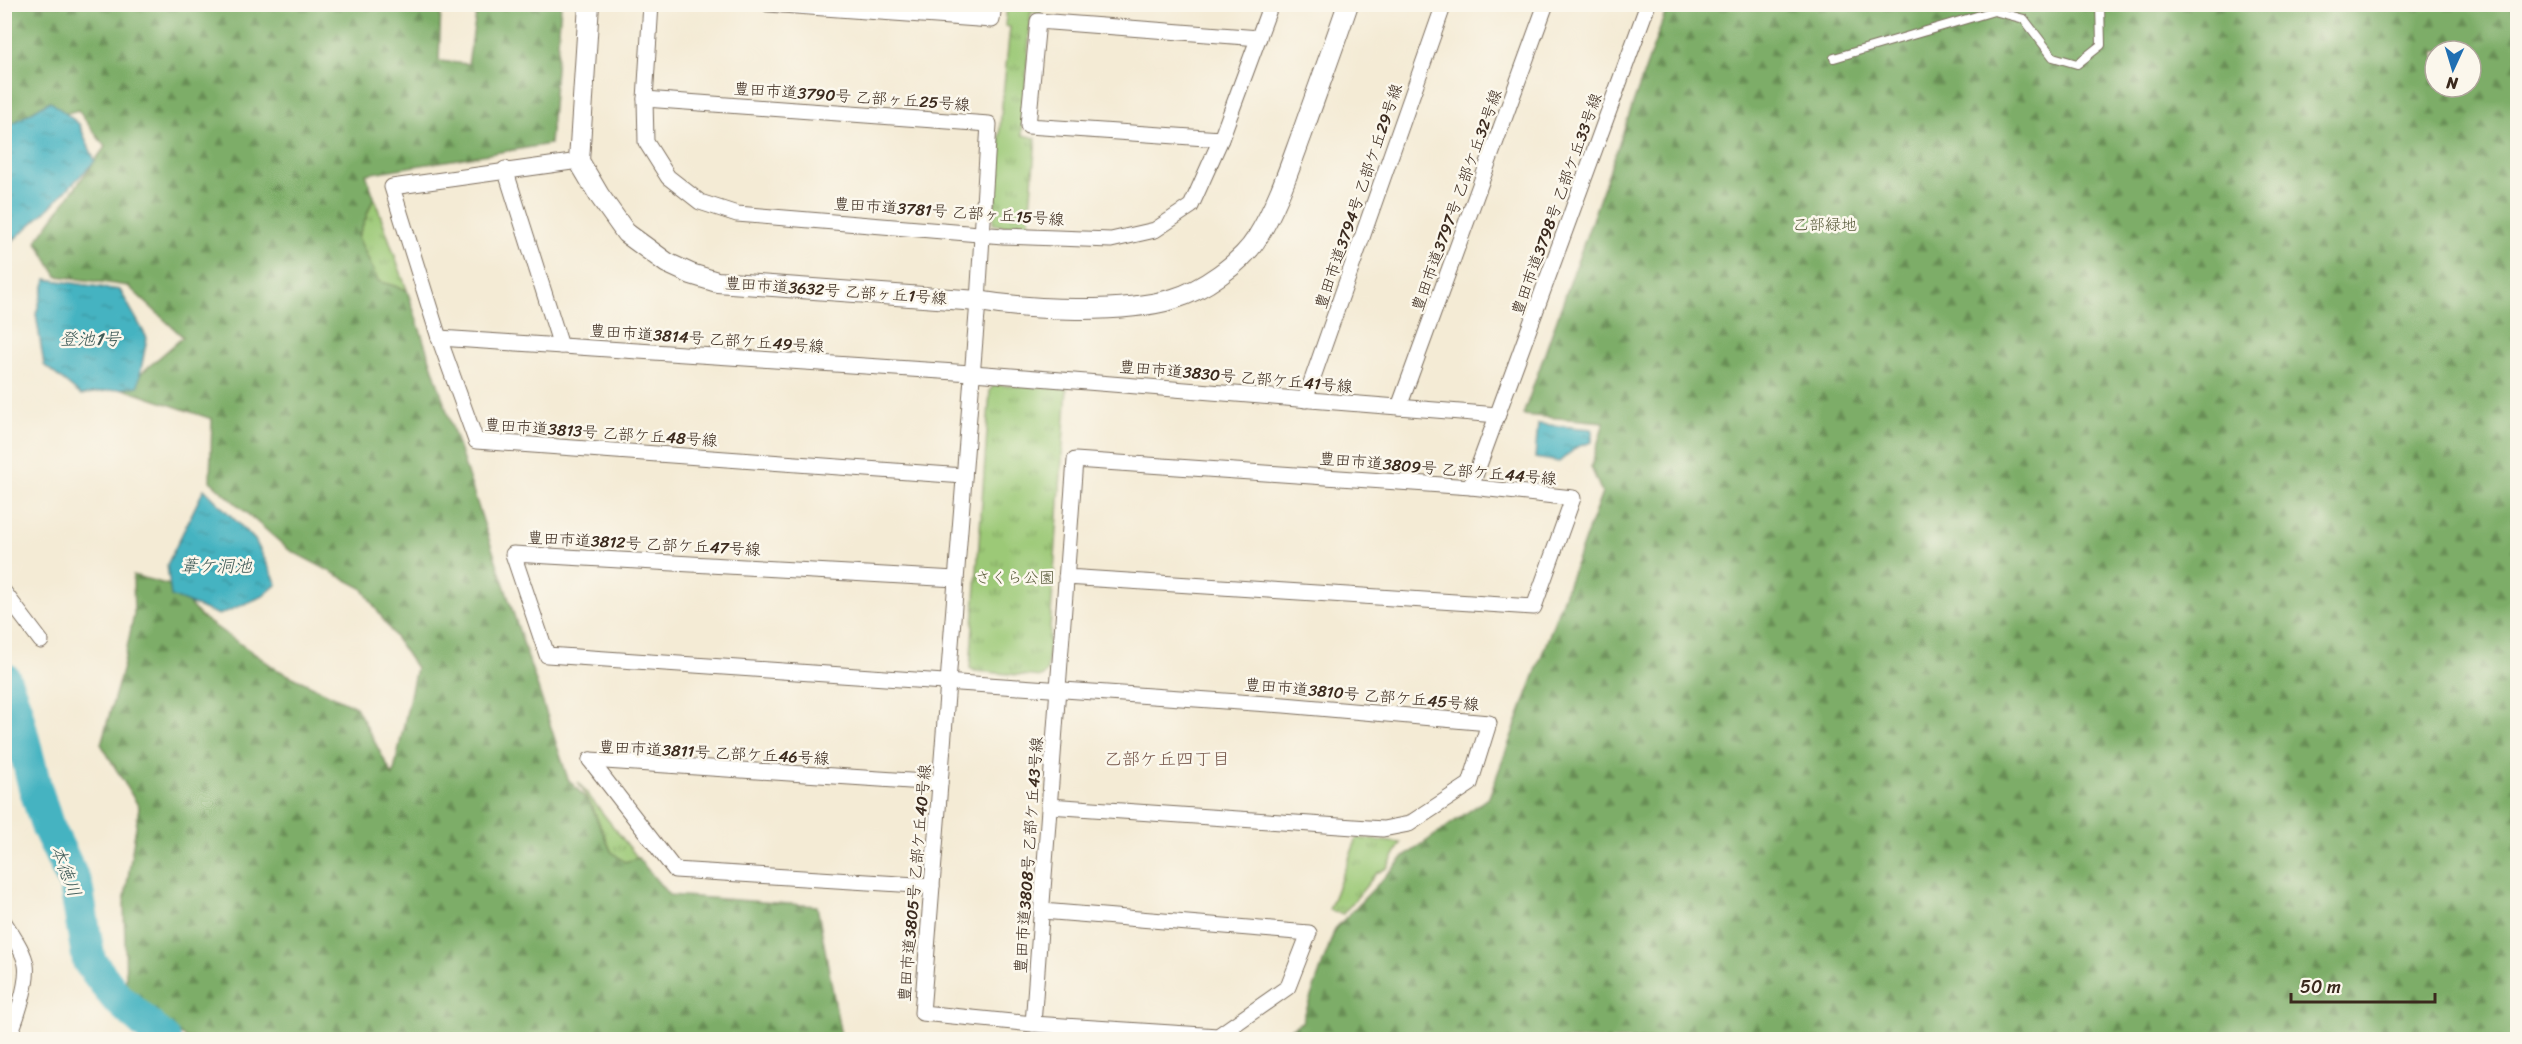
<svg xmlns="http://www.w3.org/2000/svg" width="2522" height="1044" font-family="Sriracha,'Klee One',sans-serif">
  <defs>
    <pattern id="grass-tufts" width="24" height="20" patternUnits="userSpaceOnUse" patternTransform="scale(1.5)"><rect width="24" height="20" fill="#9cc977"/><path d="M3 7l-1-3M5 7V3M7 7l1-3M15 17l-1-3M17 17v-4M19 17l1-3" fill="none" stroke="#80a361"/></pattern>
    <pattern id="forest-firs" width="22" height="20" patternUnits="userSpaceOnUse" patternTransform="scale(1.5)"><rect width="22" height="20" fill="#7dad68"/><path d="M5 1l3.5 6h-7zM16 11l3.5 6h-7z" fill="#688d55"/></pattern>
    <pattern id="water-ripples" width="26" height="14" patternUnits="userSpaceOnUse" patternTransform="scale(1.5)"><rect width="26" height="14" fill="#45b3c1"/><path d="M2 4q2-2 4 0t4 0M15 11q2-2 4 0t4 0" fill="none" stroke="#3b929c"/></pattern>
  </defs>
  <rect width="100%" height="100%" fill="#fbf7ec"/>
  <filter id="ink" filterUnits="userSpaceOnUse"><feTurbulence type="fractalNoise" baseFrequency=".0167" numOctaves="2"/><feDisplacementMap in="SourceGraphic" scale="12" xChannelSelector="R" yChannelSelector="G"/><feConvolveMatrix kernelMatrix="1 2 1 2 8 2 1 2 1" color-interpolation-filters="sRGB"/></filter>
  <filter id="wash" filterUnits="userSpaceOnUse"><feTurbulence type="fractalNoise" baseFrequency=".008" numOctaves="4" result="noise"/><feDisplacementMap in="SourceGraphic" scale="24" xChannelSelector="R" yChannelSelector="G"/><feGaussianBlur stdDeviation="1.35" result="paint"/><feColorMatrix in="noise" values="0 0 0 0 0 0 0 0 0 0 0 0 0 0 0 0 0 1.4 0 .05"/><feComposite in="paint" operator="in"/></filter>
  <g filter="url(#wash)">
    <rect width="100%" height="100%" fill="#f4ebd5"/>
    <!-- grass -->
    <g fill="url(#grass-tufts)" stroke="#6c7a4a" stroke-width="1.5">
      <polygon points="1007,5 1041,5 1041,13 1031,12 1022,135 1036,138 1028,231 993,224 1001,115 1010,27 1005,26"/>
      <polygon points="374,197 407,290 378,281 358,237"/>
      <polygon points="994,385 1067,388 1047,671 1042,677 975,671 970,668 990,390"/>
      <polygon points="578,782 638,858 625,862 613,855 592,807"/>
      <polygon points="1357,838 1401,843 1387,868 1377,873 1343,914 1329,910"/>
    </g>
    <!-- forest -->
    <g fill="url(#forest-firs)" stroke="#5c6c43" stroke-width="1.5" fill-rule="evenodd">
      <polygon points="5,5 441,5 439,61 468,64 476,15 476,5 561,5 550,144 366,174 374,197 358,237 378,281 407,290 568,779 590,803 611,851 625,862 638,858 669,895 817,906 841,1036 888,1039 186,1039 126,984 124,903 139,807 101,744 123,667 134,614 133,575 173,586 200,616 278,670 356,707 393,776 416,668 362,588 289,550 210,481 212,419 123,389 183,337 128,286 57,276 36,241 105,147 78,110 5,131"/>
      <path d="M1668 5H2517V1039L1271 1040 1302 1022 1335 929 1404 857 1489 797 1602 493 1591 467 1604 422 1523 415ZM2435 51H2471V87H2435Z"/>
    </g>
    <!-- water -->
    <g fill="url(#water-ripples)" stroke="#406e70" stroke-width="1.5">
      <polygon points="50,101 79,124 95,161 44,213 10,243 4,235 5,128"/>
      <polygon points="46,279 120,290 147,338 138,386 81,395 44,365 36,314"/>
      <polygon points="1538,424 1592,429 1592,442 1577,447 1559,462 1535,458"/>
      <polygon points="204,489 255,540 277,584 263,596 219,615 171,596 167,565"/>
    </g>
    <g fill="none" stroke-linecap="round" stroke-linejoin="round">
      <!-- river -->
      <polyline stroke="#45b3c1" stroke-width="34" points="4,679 15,708 35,787 47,825 76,886 89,961 116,997 164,1040"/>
    </g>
  </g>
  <g filter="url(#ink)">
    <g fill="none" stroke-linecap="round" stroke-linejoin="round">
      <!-- service casing -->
      <g stroke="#7c6e5e" stroke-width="10">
        <polyline id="service" points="1834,58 1994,11 2024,19 2053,57 2077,64 2101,45 2100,4"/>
      </g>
      <!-- minor casing -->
      <g stroke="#7c6e5e" stroke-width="17">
        <g id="minor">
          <polyline points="651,4 645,99 646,142 668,177 700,202 737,214 1003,236 1111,240 1155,230 1191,206 1221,139 1271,4"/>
          <polyline points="768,4 992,20 994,4"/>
          <polyline points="645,99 989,124 978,301 922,1013 1033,1024 1218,1036 1288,987 1309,933 1042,911"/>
          <polyline points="1221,139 1028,126 1038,21 1259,38"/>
          <polyline points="579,161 392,187 439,338 476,441 964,476"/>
          <polyline points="505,169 561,346"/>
          <polyline points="439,338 986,374 1498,415"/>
          <polyline points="1305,400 1444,4"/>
          <polyline points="1399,407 1546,4"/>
          <polyline points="1471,487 1648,4"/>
          <polyline points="956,579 513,554 547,655 1284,705 1489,723 1470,784 1409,824 1383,829 1049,806"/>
          <polyline points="4,592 41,641"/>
          <polyline points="590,760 675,870 932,886"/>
          <polyline points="590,760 940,783"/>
          <path d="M4 922C12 935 24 951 26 965 29 983 15 1024 7 1040"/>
          <path d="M1033 1024C1047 836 1061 648 1075 460L1471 487 1573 498 1534 607 1066 577"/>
        </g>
      </g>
      <!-- tertiary casing -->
      <g stroke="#7c6e5e" stroke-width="22">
        <path id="tertiary" d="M589 4 579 161 599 195 626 233 667 263 691 274 717 282 978 301C1031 310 1122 314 1173 299 1201 291 1242 263 1257 238 1277 206 1289 169 1302 134 1317 91 1333 48 1348 4"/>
      </g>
      <!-- service -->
      <use href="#service" stroke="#fff" stroke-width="8"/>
      <!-- minor -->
      <use href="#minor" stroke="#fff" stroke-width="15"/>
      <!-- tertiary -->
      <use href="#tertiary" stroke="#fff" stroke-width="20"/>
    </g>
  </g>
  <g text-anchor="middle" stroke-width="5" stroke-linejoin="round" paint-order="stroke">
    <!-- street labels -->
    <g font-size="16" fill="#3b2a1e" stroke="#fbf7ec">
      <text transform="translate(852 96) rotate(4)" y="6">豊田市道3790号 乙部ヶ丘25号線</text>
      <text transform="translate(1358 196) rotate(-71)" y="6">豊田市道3794号 乙部ケ丘29号線</text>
      <text transform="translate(1456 200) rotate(-70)" y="6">豊田市道3797号 乙部ケ丘32号線</text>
      <text transform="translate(1556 204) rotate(-70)" y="6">豊田市道3798号 乙部ケ丘33号線</text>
      <text transform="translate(949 211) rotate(4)" y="6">豊田市道3781号 乙部ヶ丘15号線</text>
      <text transform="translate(836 290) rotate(4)" y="6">豊田市道3632号 乙部ヶ丘1号線</text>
      <text transform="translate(707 338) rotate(4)" y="6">豊田市道3814号 乙部ケ丘49号線</text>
      <text transform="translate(1236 376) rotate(5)" y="6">豊田市道3830号 乙部ケ丘41号線</text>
      <text transform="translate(601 432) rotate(4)" y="6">豊田市道3813号 乙部ケ丘48号線</text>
      <text transform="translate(1438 468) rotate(5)" y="6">豊田市道3809号 乙部ケ丘44号線</text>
      <text transform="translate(644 543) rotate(3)" y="6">豊田市道3812号 乙部ケ丘47号線</text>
      <text transform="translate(1362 694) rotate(5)" y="6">豊田市道3810号 乙部ケ丘45号線</text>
      <text transform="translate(714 752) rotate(3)" y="6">豊田市道3811号 乙部ケ丘46号線</text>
      <text transform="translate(1028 855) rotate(-86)" y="6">豊田市道3808号 乙部ケ丘43号線</text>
      <text transform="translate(914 883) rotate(-85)" y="6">豊田市道3805号 乙部ケ丘40号線</text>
    </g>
    <!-- park labels -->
    <g font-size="16" fill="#585a39" stroke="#fbf7ec">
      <text x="1825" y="230">乙部緑地</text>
      <text x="1015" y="583">さくら公園</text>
    </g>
    <!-- water labels -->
    <g font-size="18" font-style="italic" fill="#3e5a57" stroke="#fbf7ec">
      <text x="90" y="345">登池1号</text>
      <text x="216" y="572">葦ケ洞池</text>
      <text transform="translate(66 871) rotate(69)" y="6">本徳川</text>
    </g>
    <!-- neighbourhood labels -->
    <g font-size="18" fill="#77584c" stroke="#fbf7ec">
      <text x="1167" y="765">乙部ケ丘四丁目</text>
    </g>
  </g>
  <!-- margin -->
  <rect width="2522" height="1044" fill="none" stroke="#fbf7ec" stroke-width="24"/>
  <!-- north arrow -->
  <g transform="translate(2453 69) rotate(184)"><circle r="28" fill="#fbf7ec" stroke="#aea59a" stroke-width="1.5"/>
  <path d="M0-4.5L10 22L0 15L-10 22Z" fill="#1f6fb2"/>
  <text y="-9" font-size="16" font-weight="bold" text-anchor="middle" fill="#3b2a1e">N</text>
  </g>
  <!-- scale -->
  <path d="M2291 993v9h144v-9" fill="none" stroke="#3b2a1e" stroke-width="3"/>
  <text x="2300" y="993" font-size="18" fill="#3b2a1e" stroke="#fbf7ec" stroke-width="4.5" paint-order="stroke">50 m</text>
</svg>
